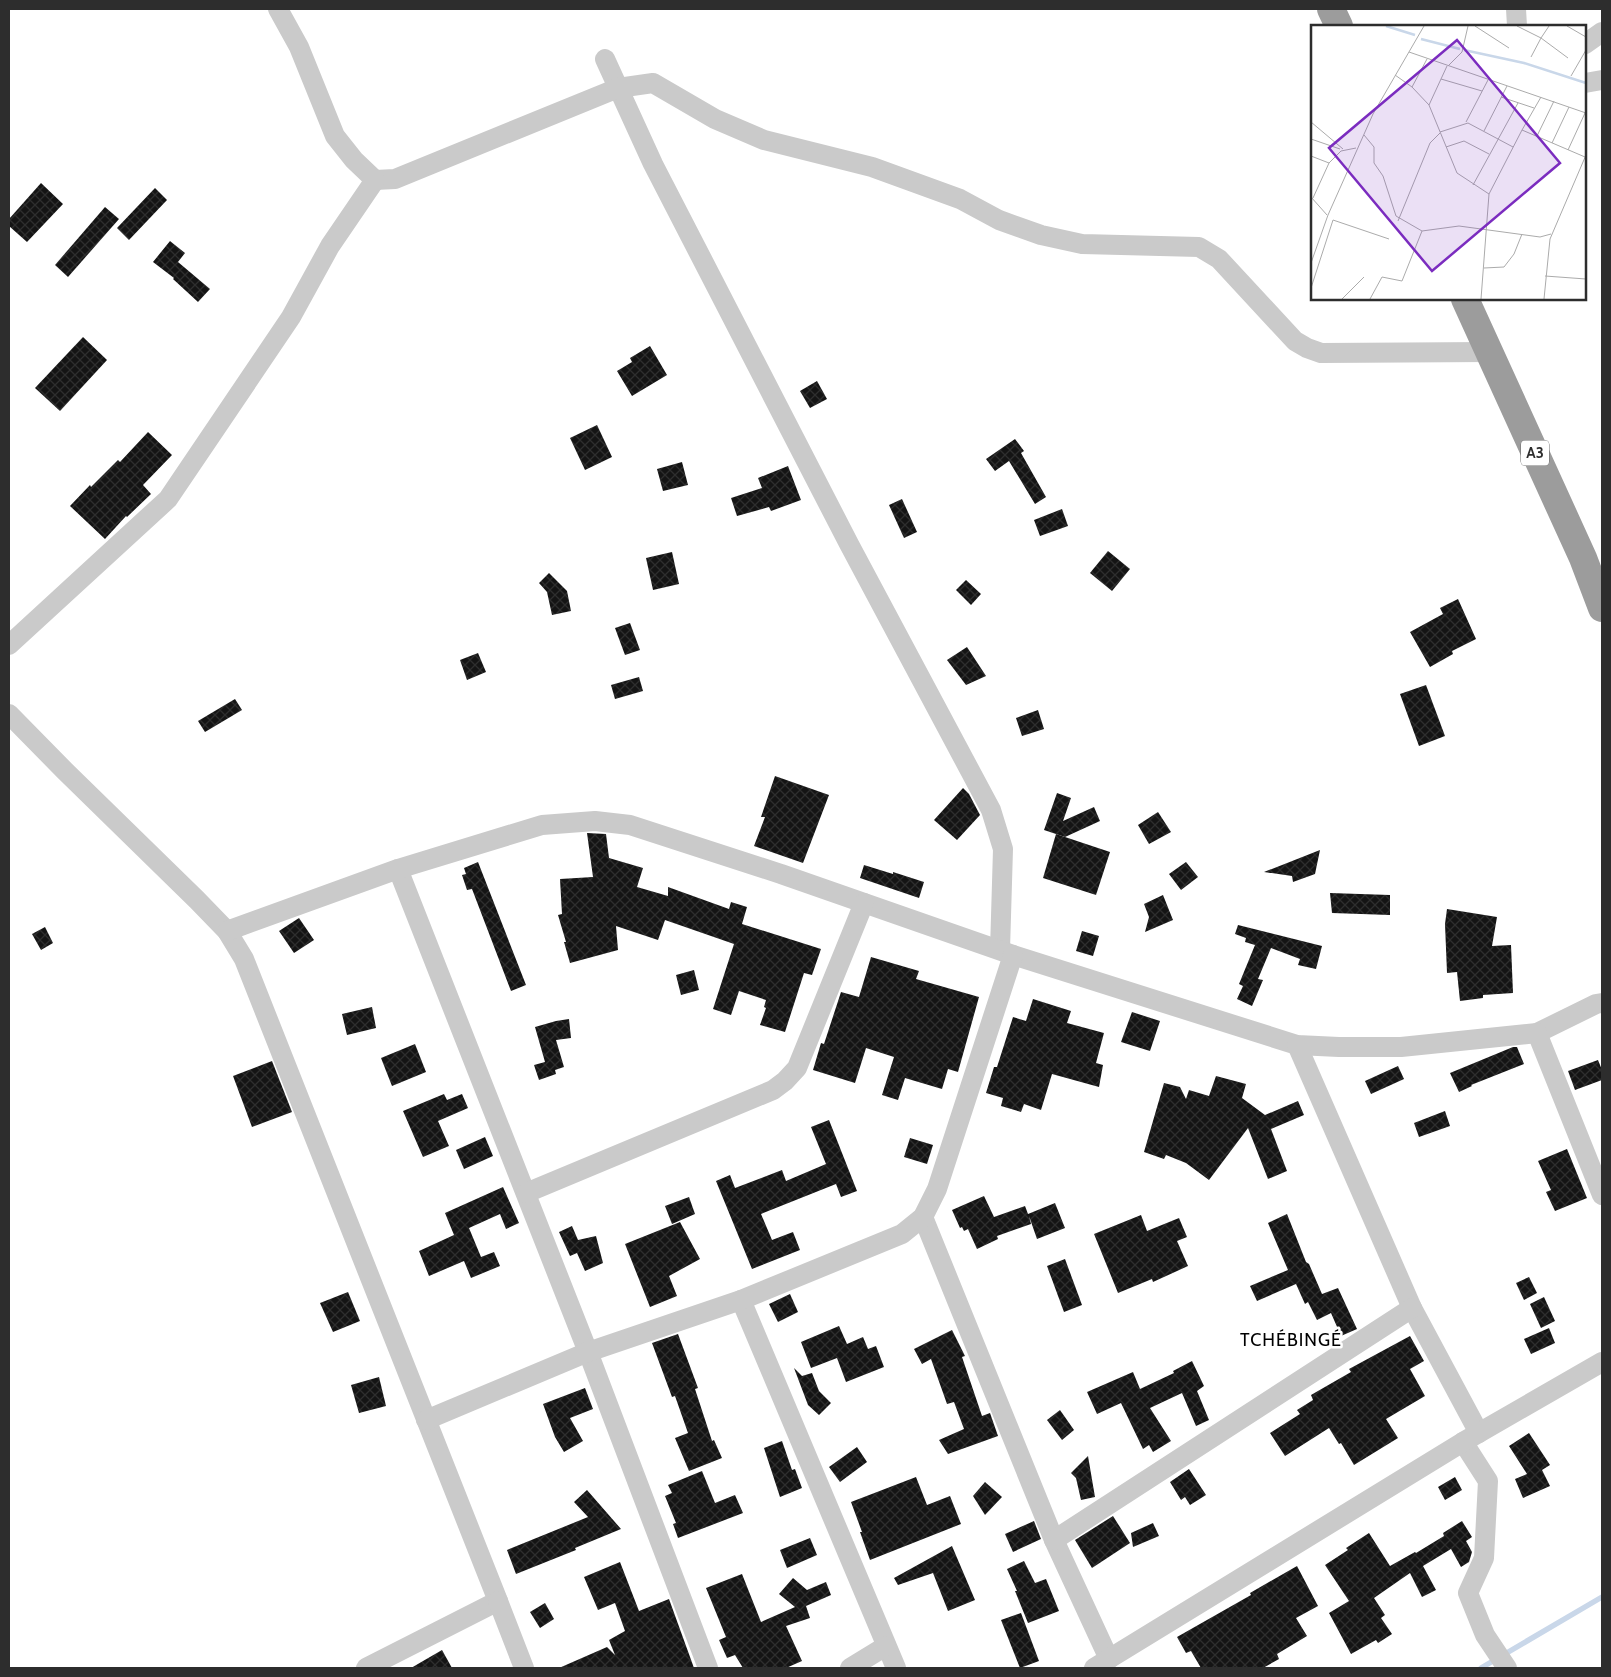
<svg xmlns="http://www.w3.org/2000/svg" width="1611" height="1677" font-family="Cabin,sans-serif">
  <defs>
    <pattern id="building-cross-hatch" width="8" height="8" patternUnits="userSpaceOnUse" patternTransform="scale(1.25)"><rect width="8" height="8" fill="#141414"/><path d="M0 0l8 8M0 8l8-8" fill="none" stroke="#2e2e2e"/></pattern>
  </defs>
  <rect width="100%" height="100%" fill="#fff"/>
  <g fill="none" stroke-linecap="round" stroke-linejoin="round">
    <!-- stream -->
    <polyline stroke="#c9d7e9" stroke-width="5.5" points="1481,1668 1602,1597"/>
  </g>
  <!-- building -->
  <g fill="url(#building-cross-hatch)">
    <polygon points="41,183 63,204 27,242 9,226 9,219"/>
    <polygon points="155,188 167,200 129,240 117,228"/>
    <polygon points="105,207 119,219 68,277 55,265"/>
    <polygon points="170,241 185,253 178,262 210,289 198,302 173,279 174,278 153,262"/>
    <polygon points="83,337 107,360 60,411 35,388"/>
    <polygon points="650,346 667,375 632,396 617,371 632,362 630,358"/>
    <polygon points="817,381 827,399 810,408 800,391"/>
    <polygon points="597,425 612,457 585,470 570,438"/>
    <polygon points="148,432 172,455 143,485 151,494 127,517 126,516 105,539 70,506 90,485 91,487 118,460 120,462"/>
    <polygon points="1015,439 1024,451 1021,453 1046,497 1035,504 1009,461 995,471 986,459"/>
    <polygon points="682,462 688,485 663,491 657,469"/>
    <polygon points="788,466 801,500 771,511 769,507 737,516 731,498 762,488 758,478"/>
    <polygon points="902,499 917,532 904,538 889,505"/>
    <polygon points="1062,509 1068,526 1040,536 1034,520"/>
    <polygon points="1108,551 1130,569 1112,591 1090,573"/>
    <polygon points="672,552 679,584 653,590 646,558"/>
    <polygon points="549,573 567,591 571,611 552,615 547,592 539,583"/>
    <polygon points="966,580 981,594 971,605 956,590"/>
    <polygon points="1458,599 1476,639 1452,651 1453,654 1430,667 1410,632 1443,614 1440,608"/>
    <polygon points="630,623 640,650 625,655 615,628"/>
    <polygon points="967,647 986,676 966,685 947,660"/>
    <polygon points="478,653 486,672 467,680 460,660"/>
    <polygon points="639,677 643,691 615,699 611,685"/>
    <polygon points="1426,685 1445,736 1419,746 1400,694"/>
    <polygon points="235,699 242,710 205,732 198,721"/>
    <polygon points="1038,710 1044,729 1022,736 1016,718"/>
    <polygon points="775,776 829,795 803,863 754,846 765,817 761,817"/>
    <polygon points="963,788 969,794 980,815 957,840 934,820"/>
    <polygon points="1057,793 1071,798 1063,821 1094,807 1100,821 1065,837 1044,830"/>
    <polygon points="1158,812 1171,832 1149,844 1138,825"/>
    <polygon points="587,833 606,834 609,858 643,868 637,887 668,896 668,887 729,909 731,902 747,907 742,924 821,949 812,975 804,973 785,1032 760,1025 766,1008 764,1007 766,1000 739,991 731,1015 713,1009 734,944 665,920 658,940 616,926 618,950 570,963 564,942 566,942 558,915 562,914 560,879 593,877"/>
    <polygon points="1056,834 1110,852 1096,895 1043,878"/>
    <polygon points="1320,850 1315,874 1293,882 1292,876 1264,872"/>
    <polygon points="478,862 526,985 511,991 472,889 467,890 462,875 466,874 464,868"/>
    <polygon points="1186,862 1198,877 1181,890 1169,874"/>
    <polygon points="864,865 893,874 893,872 924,882 919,898 860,878"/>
    <polygon points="1330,893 1390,895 1390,915 1332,913"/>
    <polygon points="1163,895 1173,920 1145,932 1149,917 1144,904"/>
    <polygon points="1447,909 1497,917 1492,946 1511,945 1513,993 1483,995 1483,998 1460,1001 1457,972 1447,973 1445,924"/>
    <polygon points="299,918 314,940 294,953 279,931"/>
    <polygon points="1238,925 1322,946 1316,969 1298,965 1300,959 1271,948 1258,979 1263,980 1252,1006 1237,999 1243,986 1239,984 1255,945 1245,942 1246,938 1235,934"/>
    <polygon points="45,927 53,943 41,950 32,934"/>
    <polygon points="1082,931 1099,936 1093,956 1076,951"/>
    <polygon points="871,957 919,971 916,979 979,997 958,1072 948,1069 942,1089 905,1078 898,1100 882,1095 894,1057 866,1048 855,1083 813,1070 821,1043 824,1044 841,992 859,997"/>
    <polygon points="694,970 699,990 681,995 676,975"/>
    <polygon points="1033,999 1071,1011 1067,1023 1104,1033 1096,1063 1103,1065 1099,1087 1052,1074 1041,1110 1024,1104 1021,1112 1001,1106 1003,1098 986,1093 994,1067 997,1067 1013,1017 1026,1021"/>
    <polygon points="372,1007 376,1028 347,1035 342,1014"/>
    <polygon points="1132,1012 1160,1021 1150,1051 1121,1042"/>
    <polygon points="569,1019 571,1038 556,1040 564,1067 555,1070 556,1074 539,1080 534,1065 545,1062 535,1027 556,1021"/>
    <polygon points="415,1044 426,1072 392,1086 381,1058"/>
    <polygon points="1513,1047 1517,1047 1524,1064 1471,1085 1472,1086 1459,1092 1450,1073"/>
    <polygon points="1598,1060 1602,1070 1602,1080 1575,1090 1568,1071"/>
    <polygon points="272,1061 292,1112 252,1127 233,1076"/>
    <polygon points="1398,1066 1404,1079 1371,1094 1365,1081"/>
    <polygon points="1216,1076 1246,1084 1242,1098 1265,1115 1298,1101 1304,1115 1271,1129 1287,1171 1268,1179 1248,1128 1209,1180 1186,1163 1166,1155 1164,1159 1144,1152 1164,1083 1180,1087 1186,1099 1189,1090 1209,1096"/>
    <polygon points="444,1094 447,1100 462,1094 468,1108 438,1121 449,1146 423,1157 403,1111"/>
    <polygon points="1445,1111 1450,1126 1419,1137 1414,1123"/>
    <polygon points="829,1120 857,1191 841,1197 836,1184 761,1214 772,1240 793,1232 800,1250 752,1269 716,1181 730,1175 735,1188 782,1170 786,1181 826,1164 811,1127"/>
    <polygon points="485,1137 493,1156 464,1169 456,1150"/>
    <polygon points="910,1138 933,1145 927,1164 904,1157"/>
    <polygon points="1567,1149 1587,1198 1555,1211 1546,1192 1551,1190 1538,1161"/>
    <polygon points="503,1187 519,1223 506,1229 500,1214 469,1228 481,1257 494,1252 500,1266 471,1278 464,1261 429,1276 419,1251 454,1235 445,1213"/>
    <polygon points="984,1196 994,1217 1025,1206 1028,1214 1055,1203 1065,1228 1037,1239 1029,1216 1031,1224 997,1236 998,1239 977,1249 968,1229 964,1231 962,1227 960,1228 952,1210"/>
    <polygon points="689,1197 695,1214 672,1224 665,1206"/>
    <polygon points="1287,1214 1306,1262 1309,1264 1322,1294 1338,1288 1357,1329 1341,1336 1331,1313 1317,1320 1308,1302 1305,1304 1296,1284 1257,1301 1250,1286 1288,1270 1268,1223"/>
    <polygon points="1141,1215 1147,1231 1179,1218 1187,1237 1177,1241 1188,1266 1153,1282 1152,1279 1118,1293 1094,1234"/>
    <polygon points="680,1222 700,1259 669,1276 677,1296 650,1307 625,1244"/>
    <polygon points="572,1226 578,1240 596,1236 603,1263 585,1271 577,1253 570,1256 559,1232"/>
    <polygon points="1065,1259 1082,1305 1064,1312 1047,1266"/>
    <polygon points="1529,1277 1537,1293 1524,1300 1516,1283"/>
    <polygon points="348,1292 360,1321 333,1332 320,1303"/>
    <polygon points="790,1294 798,1312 778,1322 769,1304"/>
    <polygon points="1544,1297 1555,1321 1541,1328 1530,1304"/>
    <polygon points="839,1326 847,1344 863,1337 868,1349 876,1346 884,1367 846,1382 837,1358 811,1368 801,1342"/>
    <polygon points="1549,1328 1555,1343 1531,1354 1524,1339"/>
    <polygon points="952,1330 965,1356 962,1357 982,1416 990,1413 998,1436 948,1454 939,1440 964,1429 954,1402 947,1404 931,1359 922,1364 914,1349"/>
    <polygon points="678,1334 698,1388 695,1389 712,1441 714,1440 722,1458 689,1471 675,1438 688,1433 675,1396 672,1397 652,1343"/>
    <polygon points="1410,1336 1424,1361 1410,1369 1425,1396 1386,1419 1398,1438 1354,1465 1341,1443 1339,1444 1329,1428 1285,1456 1270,1433 1300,1414 1297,1410 1313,1400 1311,1395 1351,1372 1349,1369"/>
    <polygon points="1192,1361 1204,1386 1197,1391 1209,1420 1196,1426 1182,1393 1150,1408 1171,1441 1153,1452 1149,1445 1143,1449 1121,1403 1097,1414 1087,1392 1133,1372 1140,1389 1174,1373 1173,1371"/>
    <polygon points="794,1368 802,1376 812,1373 819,1391 831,1403 819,1415 808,1405"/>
    <polygon points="379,1377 386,1406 359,1413 351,1385"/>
    <polygon points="585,1388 593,1409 570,1418 583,1441 564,1452 555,1437 543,1404"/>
    <polygon points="1060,1410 1074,1430 1062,1440 1047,1420"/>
    <polygon points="1529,1433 1550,1465 1542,1470 1550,1486 1523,1498 1515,1479 1527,1474 1509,1446"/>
    <polygon points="782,1441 792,1470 795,1469 802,1488 780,1497 764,1448"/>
    <polygon points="857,1447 867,1462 840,1482 829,1467"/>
    <polygon points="1088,1456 1095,1497 1081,1500 1076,1478 1071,1473"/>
    <polygon points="1189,1469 1206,1495 1190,1505 1185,1497 1181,1500 1170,1482"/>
    <polygon points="702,1471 715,1503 735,1495 743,1513 678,1538 673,1524 676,1523 665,1496 672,1493 668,1485"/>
    <polygon points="916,1477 927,1505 950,1496 961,1524 870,1560 860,1532 862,1532 851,1502"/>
    <polygon points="1455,1477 1462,1490 1445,1500 1438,1487"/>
    <polygon points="985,1482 1002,1497 985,1515 973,1496"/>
    <polygon points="587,1490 621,1529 575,1548 576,1550 516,1574 507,1550 588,1517 574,1502"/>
    <polygon points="1113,1516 1130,1543 1092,1568 1075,1540"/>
    <polygon points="1034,1521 1041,1539 1013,1552 1005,1534"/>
    <polygon points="1462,1521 1472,1537 1466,1541 1472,1552 1469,1562 1461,1567 1451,1549 1423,1566 1436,1590 1422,1597 1410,1573 1374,1598 1385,1615 1381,1618 1392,1634 1378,1643 1376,1640 1351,1654 1329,1613 1349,1601 1325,1565 1348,1550 1346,1548 1369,1533 1390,1566 1415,1552 1416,1553 1444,1536 1443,1533"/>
    <polygon points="1153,1523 1159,1536 1133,1547 1131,1533"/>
    <polygon points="810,1538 817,1555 787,1568 780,1550"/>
    <polygon points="952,1546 975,1600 948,1611 933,1573 898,1585 894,1578"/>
    <polygon points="1024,1561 1035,1583 1046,1579 1059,1611 1028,1623 1015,1591 1017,1591 1007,1569"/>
    <polygon points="620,1562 639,1611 669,1599 694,1668 559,1668 607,1647 615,1655 609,1640 625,1631 615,1603 598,1610 584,1577"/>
    <polygon points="1297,1566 1318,1606 1296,1618 1307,1636 1277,1654 1279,1659 1263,1668 1201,1668 1191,1651 1186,1653 1177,1637 1251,1595 1250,1593"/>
    <polygon points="742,1574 761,1622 795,1607 779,1594 793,1578 807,1590 826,1582 831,1595 806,1606 810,1618 786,1626 802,1661 786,1668 743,1668 735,1655 727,1658 719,1640 726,1637 706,1588"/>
    <polygon points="545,1603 554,1619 540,1628 530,1612"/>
    <polygon points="1021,1613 1039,1661 1020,1668 1001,1620"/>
    <polygon points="442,1650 452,1668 411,1668"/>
  </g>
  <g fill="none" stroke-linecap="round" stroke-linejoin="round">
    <!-- minor -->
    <g stroke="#cacaca" stroke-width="20">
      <polyline points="1516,9 1517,26"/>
      <polyline points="1585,44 1602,32"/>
      <polyline points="605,59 653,164 849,544 991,810 1003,849 1000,950"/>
      <polyline points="1585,83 1602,80"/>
      <polyline points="375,180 395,179 618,88 653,83 715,119 764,140 872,167 960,199 999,220 1041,235 1082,244 1199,247 1219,259 1295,341 1307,348 1321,353 1489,352"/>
      <polyline points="9,645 168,499 291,317 330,246 375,180 354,160 335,136 299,47 278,9"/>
      <polyline points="9,714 65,771 197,900 227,931 244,959 498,1601 366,1668"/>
      <polyline points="398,869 588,1352 708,1668"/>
      <polyline points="227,931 398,869 542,825 595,821 630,825 781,874 1013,955 1297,1045 1339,1047 1401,1047 1537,1033 1596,1004 1602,1003"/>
      <polyline points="1537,1033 1602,1195"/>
      <polyline points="1297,1045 1412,1308 1479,1433"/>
      <polyline points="526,1193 773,1090 785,1081 797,1068 864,903"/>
      <polyline points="923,1217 1054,1540 1109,1659"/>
      <polyline points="741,1300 896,1668"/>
      <polyline points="426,1420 588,1352 741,1300 902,1234 923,1217 937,1189 1013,955"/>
      <polyline points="1463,1442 1488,1481 1484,1558 1468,1593 1485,1635 1507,1668"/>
      <polyline points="1054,1540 1412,1308"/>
      <polyline points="498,1601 524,1668"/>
      <polyline points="850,1668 886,1646"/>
      <polyline points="1094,1668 1463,1442 1602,1362"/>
    </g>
    <!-- trunk -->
    <g stroke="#9c9c9c" stroke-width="28">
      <polyline points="1331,9 1339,26"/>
      <polyline points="1465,299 1583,558 1602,608"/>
    </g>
  </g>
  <g text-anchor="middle" stroke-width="5" stroke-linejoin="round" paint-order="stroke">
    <!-- shield labels -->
    <rect fill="#fff" stroke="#6c6c6c" stroke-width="1" x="1521" y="440.5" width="28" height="25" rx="4"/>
    <g font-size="15" font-weight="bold" fill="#2d2d2d">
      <text x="1535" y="458">A3</text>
    </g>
    <!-- neighbourhood labels -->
    <g font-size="18" letter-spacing="1" fill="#000" stroke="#fff">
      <text x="1291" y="1346">TCHÉBINGÉ</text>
    </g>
  </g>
  <!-- overview -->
  <g transform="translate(1311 25)">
    <rect width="275" height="275" fill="#fff"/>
    <path fill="none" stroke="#c9d7e9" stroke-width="2.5" d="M75 1 104 10M110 14 149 24M153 25 213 38 275 58"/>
    <path fill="none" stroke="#ababab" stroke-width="1" d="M164 1 198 23M206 1 230 13 220 32M238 1 230 13 257 33M256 1 275 12M98 27 275 88M137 41 151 27 157 1M84 50 101 62 118 80 146 148 178 169M260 51 275 25M130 54 171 66M101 62 116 34M190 72 223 83M118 80 136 41M0 97 32 124M155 97 177 55M211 105 230 72M173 106 196 61M129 107 157 98 202 122M53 110 63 122V138L72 151 85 191 111 206M226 111 243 76M0 114 29 124M241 118 258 82M135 122 153 116 178 129M257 125 274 88M0 131 18 138 30 126 45 123M162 160 207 78M0 172 16 190M2 173 18 138M87 196 119 118 129 108M0 238 17 190 62 89 113 1M173 243 193 242 203 229 211 209M234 251 275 254M0 263 22 195 78 214M31 274 53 252M59 274 71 252 91 256 111 206 148 201 229 212 240 209M170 274 178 169 211 105 274 132M233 274 239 214 275 130"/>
    <path fill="#7b2cbf" fill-opacity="0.15" stroke="#7b2cbf" stroke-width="2.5" d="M146 15 249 138 121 246 18 123Z"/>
    <rect width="275" height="275" fill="none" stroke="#2d2d2d" stroke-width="2.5"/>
  </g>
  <!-- border -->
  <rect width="1611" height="1677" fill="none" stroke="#2d2d2d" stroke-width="20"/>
</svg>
